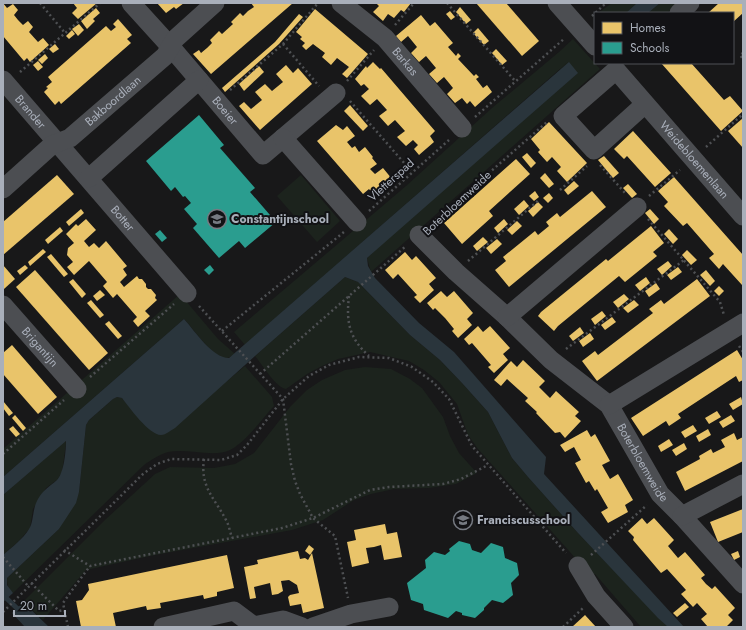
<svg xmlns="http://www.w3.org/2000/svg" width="746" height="630" font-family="Jost,sans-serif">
  <rect width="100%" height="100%" fill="#181819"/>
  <!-- green -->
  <g fill="#1c231d">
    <polygon points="612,3 637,3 626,13 598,13"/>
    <polygon points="660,3 679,3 667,13 648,13"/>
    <polygon points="573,39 600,69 371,272 367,258 568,62 245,345 234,332 406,186 492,108 559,52"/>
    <polygon points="301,175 340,221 317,242 277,196"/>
    <path d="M345 277 358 282 410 335 440 360 462 383 488 412 512 458 528 477 578 533 668 627H641L595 574 585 576 578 561 478 449 468 435 457 404 439 382 424 370 409 361 370 352 338 359 322 366 307 374 286 389C276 388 262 364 255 356Z"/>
    <path d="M180 294 218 339 235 354C231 356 228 359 224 358 210 355 194 329 184 319L3 477V449Z"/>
    <path d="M245 366 272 397 274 406C261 420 246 442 230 450 214 458 187 448 168 452 160 454 151 460 144 465L13 593C8 588 7 585 7 578L59 529 79 492 86 425 89 420 113 399 117 397 122 398 144 424 221 386Z"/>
    <polygon points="365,367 391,369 410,379 422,388 443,417 450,436 459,453 477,473 456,484 429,488 394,489 371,494 354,500 323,520 292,530 150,556 86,570 43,620 23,602 106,519 155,474 170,467 214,468 235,464 254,453 290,407 307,390 322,380 345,370"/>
    <polygon points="65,441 66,443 62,473 57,480 46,488 33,509 30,528 19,541 3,555 3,495"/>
  </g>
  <!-- water -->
  <g fill="#2a353c">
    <polygon points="637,3 660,3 648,13 626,13"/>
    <path d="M569 62 578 73 367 258 368 266 375 278 419 323 454 352 546 457 544 474 684 627H668L658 618 578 533 528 477 512 458 488 412 462 383 440 360 410 335 358 282 345 277 255 356 175 428C171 430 166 435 161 435 149 435 129 407 122 398L117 397 113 399 89 420 86 425 79 492 76 503 59 529 7 578V585L13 593 3 602V555C12 547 23 539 29 529 34 522 32 509 38 499 44 489 49 487 57 480 64 473 66 451 66 441L3 495V477L184 319C195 331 212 358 229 358Z"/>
    <polygon points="23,602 49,627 25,627 12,613"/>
  </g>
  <!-- homes -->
  <g fill="#e9c46a">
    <polygon points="3,3 7,8 13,4 18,10 14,15 18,20 23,25 28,21 33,27 29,32 38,42 43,38 49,45 30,62 27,58 24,61 3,36"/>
    <polygon points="73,3 97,3 78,19 72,13 77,8"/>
    <polygon points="157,3 184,3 176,9 174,7 166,13"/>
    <polygon points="251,3 293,3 211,74 193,54 199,50 201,53 207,48 212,43 210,40 219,31 222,34 233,24 231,22 240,13 243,16 248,11 254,7"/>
    <polygon points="376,3 411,3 404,12 401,10 394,18 388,14 383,21 373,12 379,6"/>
    <polygon points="476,3 506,3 539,41 522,56"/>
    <polygon points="719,3 743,3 743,13 733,22 733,13 708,13"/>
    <polygon points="460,7 471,20 466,24 456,12"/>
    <polygon points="96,8 100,13 93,19 95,21 87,29 81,21"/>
    <polygon points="315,9 368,54 347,78 342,74 349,67 337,58 331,65 322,57 325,53 313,44 306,50 302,46 305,43 300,39 302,37 296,32"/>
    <polygon points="450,11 455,17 451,20 446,14"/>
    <polygon points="299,14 303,17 279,44 225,92 222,88 275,42"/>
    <polygon points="421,15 430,26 435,22 453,43 448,47 456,56 458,53 461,56 458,59 474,76 476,74 479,77 476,79 483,88 487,85 492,92 475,107 470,101 467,104 462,98 455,103 447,94 453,88 449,83 444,77 437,83 429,74 436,68 426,56 419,62 411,53 417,47 408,36 401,42 396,36"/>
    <polygon points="118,19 132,35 127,39 131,43 61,104 59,101 55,105 44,92 48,88 46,87 52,82 48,77 106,26 111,31 116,27 113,24"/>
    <polygon points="79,24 84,30 78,36 72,29"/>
    <polygon points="478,28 489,41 484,45 473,33"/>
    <polygon points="72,30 75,34 69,39 66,36"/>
    <polygon points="55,44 59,49 53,53 49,49"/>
    <polygon points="496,49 507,61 502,65 492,53"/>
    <polygon points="45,54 48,58 42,64 38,60"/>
    <polygon points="38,61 43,67 38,71 33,65"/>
    <polygon points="373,62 380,69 381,68 435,131 430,136 434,142 419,155 414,149 418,145 413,140 406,146 397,137 405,131 395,120 388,126 379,116 387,110 377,99 370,105 361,96 369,89 364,84 361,86 355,79 366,66 367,68"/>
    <polygon points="661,63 691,63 724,100 730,96 743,111 721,131"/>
    <polygon points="286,65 293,73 298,68 312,84 260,130 239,106 244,102 251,109 262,100 255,92 265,84 272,91 283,82 276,74"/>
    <polygon points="259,66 264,72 244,91 239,84"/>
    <polygon points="350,105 368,126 363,131 344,111"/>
    <polygon points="743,118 743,148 728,131"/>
    <polygon points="549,122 587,163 567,182 557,171 561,167 552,157 547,162 538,152 540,150 531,139"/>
    <polygon points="336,125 343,130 347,126 355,136 347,142 352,148 355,146 359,152 365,147 373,157 372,158 377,164 370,169 375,174 383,168 392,179 374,195 369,189 363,194 317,141"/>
    <polygon points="633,131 671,173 655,187 627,156 624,159 614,149"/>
    <polygon points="527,153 536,163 531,168 522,157"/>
    <polygon points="604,156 619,173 613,178 598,160"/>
    <polygon points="516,159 530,174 489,211 493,216 462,244 444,223"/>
    <polygon points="545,173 554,184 549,188 540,178"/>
    <polygon points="57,175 74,194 3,255 3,222"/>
    <polygon points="674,177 743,255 743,284 742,285 723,264 719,269 709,258 714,254 687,223 683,226 664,206 668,202 658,191"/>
    <polygon points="574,181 579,186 568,195 564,190"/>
    <polygon points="628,184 637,194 632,198 623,188"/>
    <polygon points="535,191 539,197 534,201 529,196"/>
    <polygon points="592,191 606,207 509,287 495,270 506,261 503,257 535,231 538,235 549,226 546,222 557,213 560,217"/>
    <polygon points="549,193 553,198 548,203 543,198"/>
    <polygon points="524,200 529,206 519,215 514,209"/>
    <polygon points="538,202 543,207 533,217 528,211"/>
    <polygon points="81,209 84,213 69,226 66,222"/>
    <polygon points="650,209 659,219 654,224 645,213"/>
    <polygon points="86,219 96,230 84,241 89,247 94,243 99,248 106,241 127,266 123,269 127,275 120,282 124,287 137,276 139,279 142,279 146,284 146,287 148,289 151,289 156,295 155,298 157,300 145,311 150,316 138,327 133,321 137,317 117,294 113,298 103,286 107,282 89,261 74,275 67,267 73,262 67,255 68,248 74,243 66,234 76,224 78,226"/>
    <polygon points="504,219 508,224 498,233 494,228"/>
    <polygon points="517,221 522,226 512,235 507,230"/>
    <polygon points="651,226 664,243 653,252 657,256 625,282 619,276 558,326 554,331 538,316 541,312 606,259 608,261"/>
    <polygon points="60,227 63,231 48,244 45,240"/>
    <polygon points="669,229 678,239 673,244 664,234"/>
    <polygon points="483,237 488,242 477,251 473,246"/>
    <polygon points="497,239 502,244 491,254 486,248"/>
    <polygon points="43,249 46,252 30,266 28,262"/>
    <polygon points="687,250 697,260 691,265 682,255"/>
    <polygon points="405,252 412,260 416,256 436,278 429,284 434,290 420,303 414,297 417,295 398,274 393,279 385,270"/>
    <polygon points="51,254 68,274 64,277 47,257"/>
    <polygon points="668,261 672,266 662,275 657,269"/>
    <polygon points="3,265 15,279 4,289 3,288"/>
    <polygon points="25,265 28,268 20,275 17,271"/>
    <polygon points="678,267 682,272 671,280 667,275"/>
    <polygon points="35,270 108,353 89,370 16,287"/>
    <polygon points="706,270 715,281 710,286 700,275"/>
    <polygon points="646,277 650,283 640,291 635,285"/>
    <polygon points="73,279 86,294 82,298 69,282"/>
    <polygon points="697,279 710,296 597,381 582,361 595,351 598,355 653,313 649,309 661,300 664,304"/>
    <polygon points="656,283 660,289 649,297 645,291"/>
    <polygon points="719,286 724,291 719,296 714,291"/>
    <polygon points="100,290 105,295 97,301 93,296"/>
    <polygon points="441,291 447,297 454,291 473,313 467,319 472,325 458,338 452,331 454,329 445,318 435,308 433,310 427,303"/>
    <polygon points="624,294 629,299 618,308 613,302"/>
    <polygon points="91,300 104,315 100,318 87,303"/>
    <polygon points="634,300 639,305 628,313 623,308"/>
    <polygon points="602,311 606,316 595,325 591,319"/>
    <polygon points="612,317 616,322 605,330 601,325"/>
    <polygon points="109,321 122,336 118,339 105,324"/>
    <polygon points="478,326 483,332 490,326 510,348 503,354 508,360 494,373 488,367 491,365 472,343 469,345 464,339"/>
    <polygon points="580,327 584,333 573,341 569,336"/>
    <polygon points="590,333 594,339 583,347 579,341"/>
    <polygon points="12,345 57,397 38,414 3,374 3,353"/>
    <polygon points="737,350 743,360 743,380 739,382 736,376 678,414 681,418 669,426 666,421 643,436 631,418"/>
    <polygon points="523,360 545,381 539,387 550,398 556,391 579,412 575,416 581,421 565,438 560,432 555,433 536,413 537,412 525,401 528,398 507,379 501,386 494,380 511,361 517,367"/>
    <polygon points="741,397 743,404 733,410 729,404"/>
    <polygon points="3,401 13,413 9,416 3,408"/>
    <polygon points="717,411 721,417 709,424 705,418"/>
    <polygon points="15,415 26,428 23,431 12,418"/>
    <polygon points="731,415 735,421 723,428 719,422"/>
    <polygon points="693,425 697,431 685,438 681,432"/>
    <polygon points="13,426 20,434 16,437 9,429"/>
    <polygon points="708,429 711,435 699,442 696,436"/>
    <polygon points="587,430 591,437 595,434 610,461 602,465 610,479 618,474 633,500 625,505 628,512 608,523 601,512 608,508 597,489 595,491 589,481 586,483 575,463 581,460 574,447 565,452 560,445"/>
    <polygon points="734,433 737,440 743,437 743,461 685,491 676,472 700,459 699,456 711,449 713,453 725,447 721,440"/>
    <polygon points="669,439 673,445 661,452 658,446"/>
    <polygon points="684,443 687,449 676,456 672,450"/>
    <polygon points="743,509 743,532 718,542 710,522"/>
    <polygon points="642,518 647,524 654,518 674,540 668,546 678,558 685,552 705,575 701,578 706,584 712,589 715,586 735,608 728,615 733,620 726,627 708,627 701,619 707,614 697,603 693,607 681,594 686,590 667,569 661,573 633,540 634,537 628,531"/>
    <polygon points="385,524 387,534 397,532 402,557 384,560 381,545 374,547 366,548 369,563 352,567 347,542 356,540 354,530"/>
    <polygon points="309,545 314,549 310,555 305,551"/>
    <polygon points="298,551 300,559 305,558 308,560 312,553 324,608 303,613 301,604 290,606 288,597 290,595 299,593 297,585 289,580 281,581 283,591 278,594 272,595 270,583 254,587 256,598 250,599 244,567 258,564 257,560"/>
    <polygon points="738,551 740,557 734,560 731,554"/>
    <polygon points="227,555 234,588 217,592 217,596 204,599 203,595 160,603 161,608 147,610 146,606 113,613 116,627 81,627 76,601 82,600 89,590 88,584"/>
    <polygon points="685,603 689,607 677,617 673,613"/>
    <polygon points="585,615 596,627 572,627"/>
  </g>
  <!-- schools -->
  <g fill="#2a9d8f">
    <polygon points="199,115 224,145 220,148 255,188 250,192 276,222 245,248 239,241 219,258 193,228 197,224 184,209 191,203 185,196 183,197 175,187 171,191 146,161"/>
    <polygon points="160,230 167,238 162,242 155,234"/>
    <polygon points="210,265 214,270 209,275 204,270"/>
    <polygon points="459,541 470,544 472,550 481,553 491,543 503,547 505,558 517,563 519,575 511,583 513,595 503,603 492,600 484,608 484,610 475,618 462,615 462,613 456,611 448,618 424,610 423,604 411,600 407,583 426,568 425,560 434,552 445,555 450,551 449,549"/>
  </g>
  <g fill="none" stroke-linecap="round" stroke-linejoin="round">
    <!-- stream -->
    <polyline stroke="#2a353c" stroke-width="5" points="3,595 22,613"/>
    <!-- path -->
    <g stroke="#4e5053" stroke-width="2.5" stroke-dasharray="2 3" stroke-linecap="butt">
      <polyline points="40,3 65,33"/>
      <polyline points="447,3 516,82"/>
      <polyline points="592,16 606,3"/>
      <polyline points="395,25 414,3"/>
      <polyline points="283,44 319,86"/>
      <polyline points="743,53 740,55 743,59"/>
      <polyline points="20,72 100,3"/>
      <polyline points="347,81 374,50"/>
      <polyline points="230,90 283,44 318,3"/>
      <polyline points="350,101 412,172"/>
      <polyline points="475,117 565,38"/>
      <polyline points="706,147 743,114"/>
      <polyline points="600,165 626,194"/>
      <polyline points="560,190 587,166"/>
      <polyline points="649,196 680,170"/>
      <polyline points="369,211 449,140"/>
      <polyline points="648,219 720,302 724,315"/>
      <polyline points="432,223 547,122"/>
      <polyline points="468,261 539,200"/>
      <path d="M349 296C346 322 349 338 369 356"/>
      <polyline points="199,306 283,399 291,464 295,481 300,494 313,518 335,536 348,598"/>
      <polyline points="222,331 344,232"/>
      <polyline points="739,346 743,352"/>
      <polyline points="566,349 684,260"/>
      <polyline points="260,374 406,246"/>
      <polyline points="90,377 174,304"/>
      <polyline points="3,454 64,400"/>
      <path d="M204 459C200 487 214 497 226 520 229 525 230 532 232 538"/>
      <polyline points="64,550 90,566 282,528 313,518 370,490 389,487 443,484 461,479 488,465"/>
      <polyline points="591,555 647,505"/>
      <polyline points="3,557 28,586"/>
      <polyline points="31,583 59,611 64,610"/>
      <polyline points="3,612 143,474 157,464 171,459 221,460 237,455 247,445 283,399 309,376 329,365 359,357 389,358 412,367 433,382 449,399 472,446 566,553"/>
      <polyline points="68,627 63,603 75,586 90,566"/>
      <polyline points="563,627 583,608"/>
    </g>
    <!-- minor -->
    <g stroke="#4c4e52" stroke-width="19">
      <path id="s1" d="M131 3 170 46 263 155 336 93"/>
      <path id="s2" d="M341 3 385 38 462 128"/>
      <polyline points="557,3 595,46"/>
      <polyline points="679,13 690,3"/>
      <path id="s3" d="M3 80 187 293"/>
      <path id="s4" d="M645 104 594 150 563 116 616 70 743 216"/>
      <polyline points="283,138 357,222"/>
      <polyline points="89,178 199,80"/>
      <path id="s5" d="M3 189 52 145 70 138 165 56 175 39 215 3"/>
      <path id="s6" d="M419 235 456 272 507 317 551 360 609 405 660 494 682 516 743 584"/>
      <path id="s7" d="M3 305 77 389"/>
      <polyline points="507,317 637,207"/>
      <polyline points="609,405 743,323"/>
      <polyline points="682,516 743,484"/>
      <polyline points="578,566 596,596 624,627"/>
      <polyline points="163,627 234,611 254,626 283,620 302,627"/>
      <polyline points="313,627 351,614 389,607"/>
    </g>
  </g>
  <!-- icons -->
  <defs>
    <g id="school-ring" transform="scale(1)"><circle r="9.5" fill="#121215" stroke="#767a82" stroke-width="1.5"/><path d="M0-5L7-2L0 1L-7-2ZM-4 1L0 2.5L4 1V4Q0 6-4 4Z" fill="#767a82"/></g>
  </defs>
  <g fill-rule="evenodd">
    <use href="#school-ring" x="217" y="219"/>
    <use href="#school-ring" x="463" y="520"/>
  </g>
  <g text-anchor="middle" stroke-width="4" stroke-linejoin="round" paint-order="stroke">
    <!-- street labels -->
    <g font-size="12" fill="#a9afba" stroke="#121215">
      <text dy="4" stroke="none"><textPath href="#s2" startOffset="87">Barkas</textPath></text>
      <text dy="4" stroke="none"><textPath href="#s5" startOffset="142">Bakboordlaan</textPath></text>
      <text dy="4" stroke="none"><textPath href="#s3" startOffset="42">Brander</textPath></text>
      <text dy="4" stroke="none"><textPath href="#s1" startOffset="143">Boeier</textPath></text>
      <text dy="4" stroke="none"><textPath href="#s4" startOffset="304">Weidebloemenlaan</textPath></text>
      <text transform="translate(391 180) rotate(-42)" y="4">Vletterspad</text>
      <text transform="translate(457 203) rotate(-43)" y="4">Boterbloemweide</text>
      <text dy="4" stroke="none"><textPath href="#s3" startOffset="183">Botter</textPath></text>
      <text dy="4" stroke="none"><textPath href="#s7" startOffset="56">Brigantijn</textPath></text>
      <text dy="4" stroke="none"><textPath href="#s6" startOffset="322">Boterbloemweide</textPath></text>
    </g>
    <!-- poi labels -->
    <g font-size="12" font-weight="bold" fill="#a9afba" stroke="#121215" text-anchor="start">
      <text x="231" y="223">Constantijnschool</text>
      <text x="477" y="524">Franciscusschool</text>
    </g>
  </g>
  <!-- border -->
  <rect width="746" height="630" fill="none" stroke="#a9afba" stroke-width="8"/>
  <!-- legend -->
  <rect x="594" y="12" width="140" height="52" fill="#121215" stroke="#4e5157"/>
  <rect x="602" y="22" width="20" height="12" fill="#e9c46a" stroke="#4e5157"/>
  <text x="630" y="32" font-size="12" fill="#a9afba">Homes</text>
  <rect x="602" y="42" width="20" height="12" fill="#2a9d8f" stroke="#4e5157"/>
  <text x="630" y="52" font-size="12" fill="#a9afba">Schools</text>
  <!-- scale -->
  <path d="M14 610v6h51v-6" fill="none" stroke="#a9afba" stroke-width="2"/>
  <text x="20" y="610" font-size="12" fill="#a9afba" stroke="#121215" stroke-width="3" paint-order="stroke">20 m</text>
</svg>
